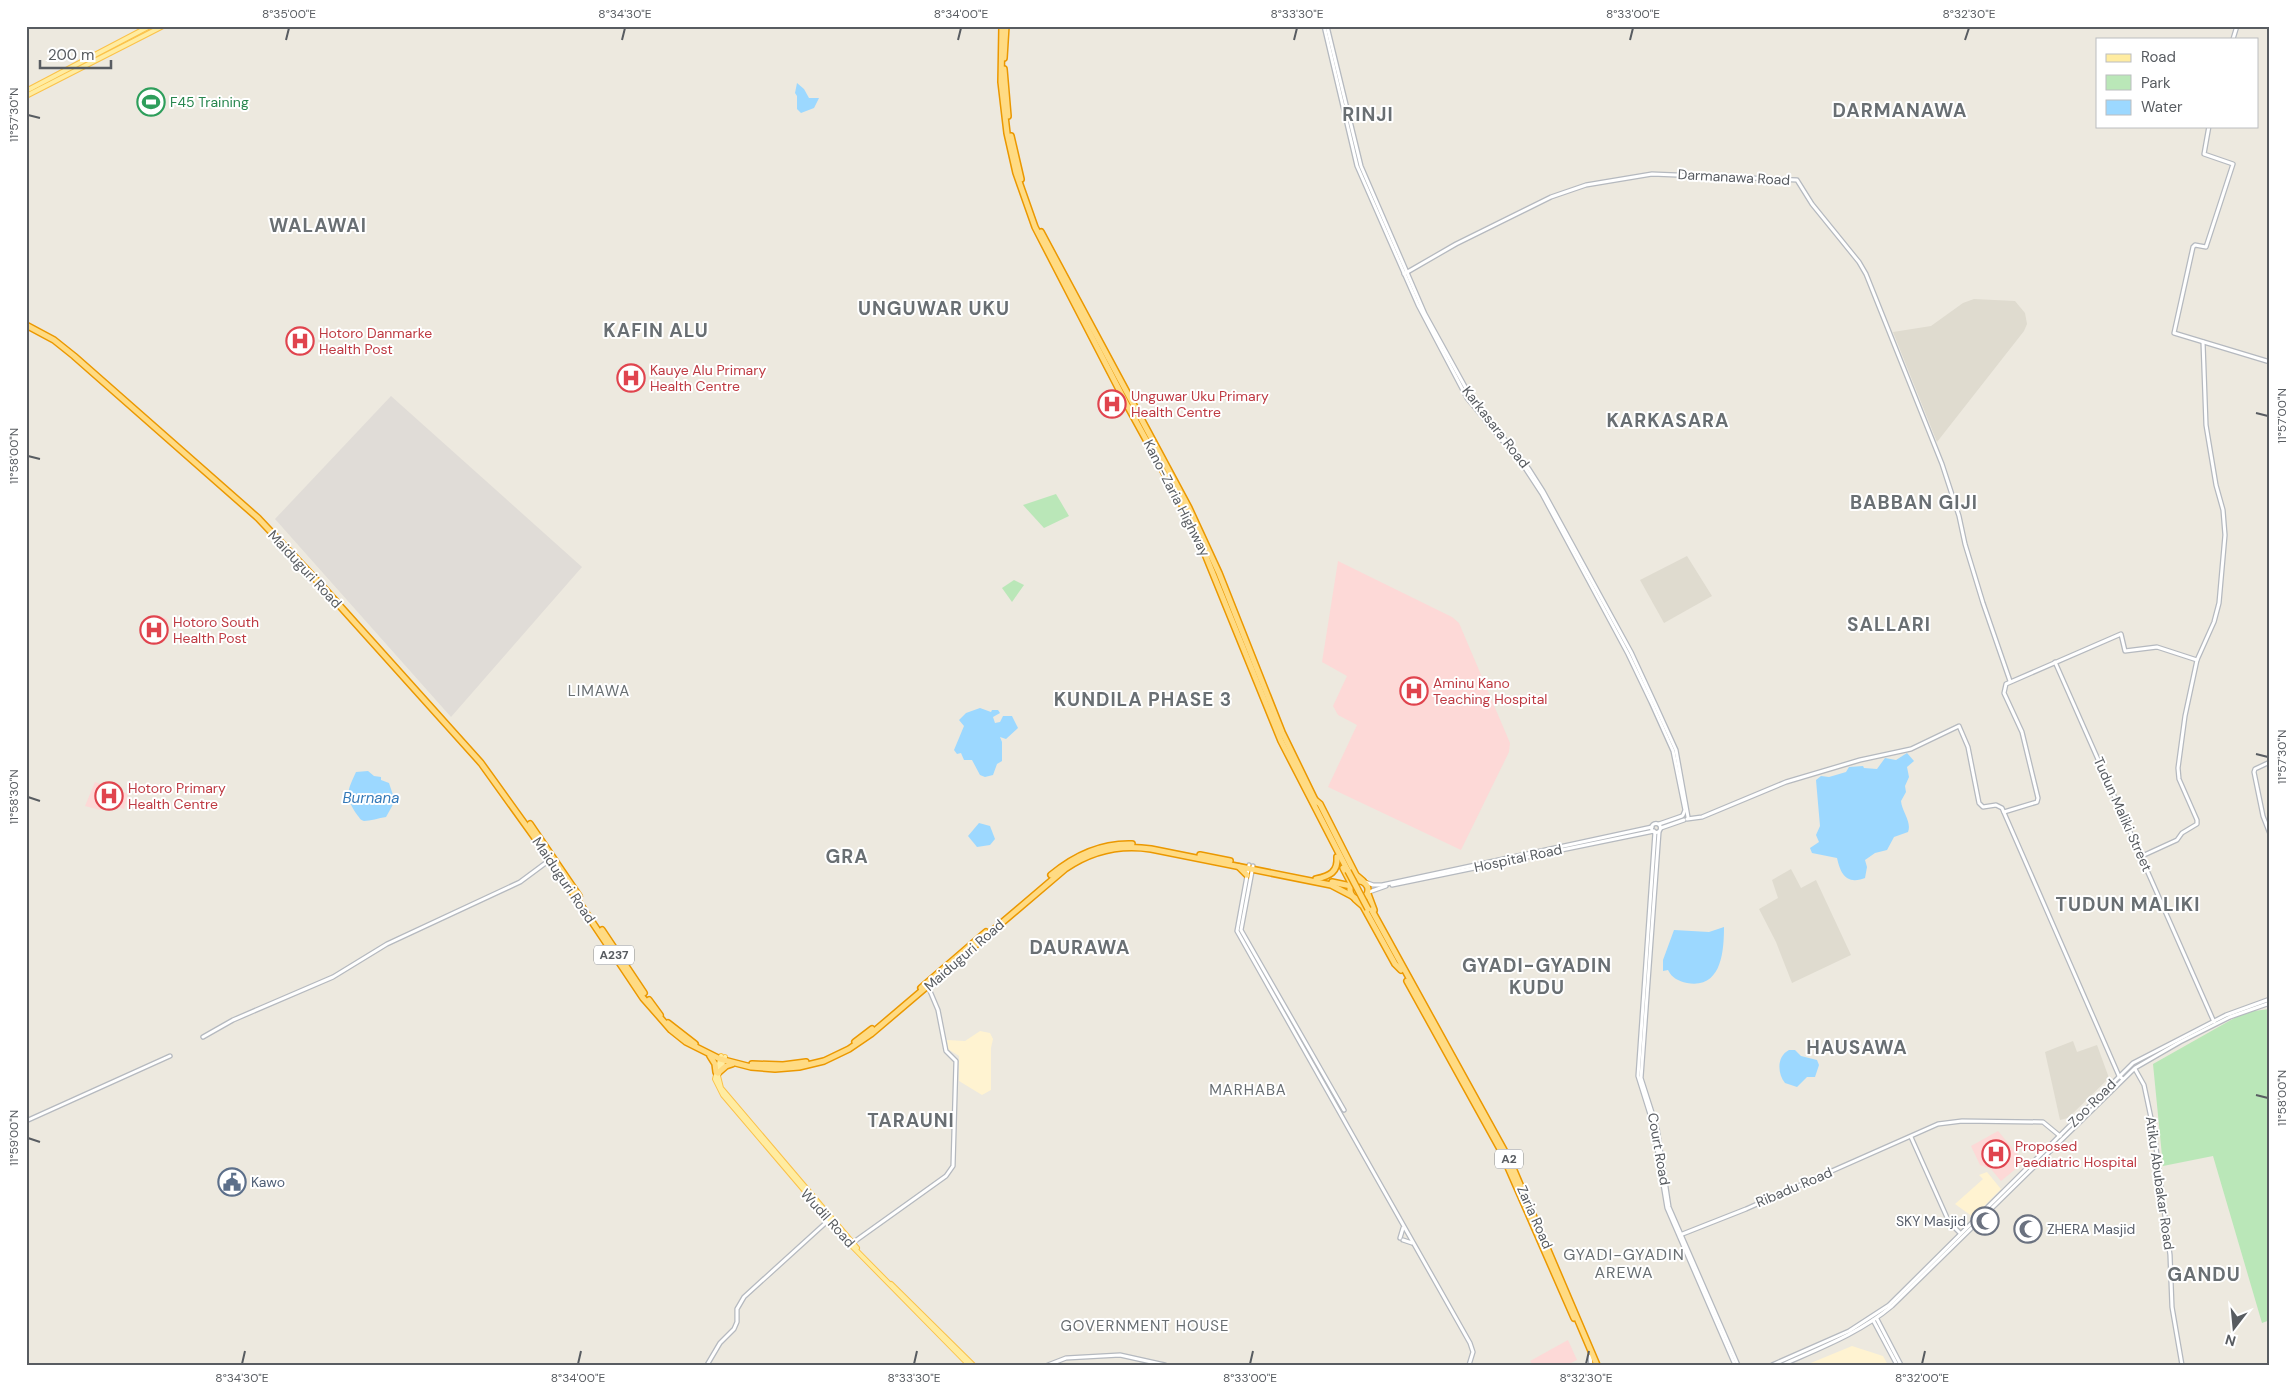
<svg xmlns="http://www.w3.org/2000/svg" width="2296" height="1391" font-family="'DM Sans',sans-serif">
  <rect width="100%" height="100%" fill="#ede9df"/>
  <!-- commercial -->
  <g fill="#fff3d1">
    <polygon points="980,1031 990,1033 993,1039 991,1048 991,1090 982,1095 959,1081 959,1056 948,1049 947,1040 965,1041"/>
    <polygon points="1987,1172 2001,1189 1973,1217 1955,1204 1983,1179 1979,1175"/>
    <polygon points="1852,1346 1883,1356 1888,1365 1806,1365"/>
  </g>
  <!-- industrial -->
  <polygon fill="#e0dcd7" points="391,396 582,567 451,717 275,519"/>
  <!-- education -->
  <g fill="#dfdbcf">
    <polygon points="1974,299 2015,301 2025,313 2027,324 2024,331 1937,442 1893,332 1931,326 1963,303"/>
    <polygon points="1687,556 1712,596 1664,623 1640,580"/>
    <polygon points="1791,869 1801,888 1816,880 1851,955 1792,983 1776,942 1759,909 1778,898 1772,880"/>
    <polygon points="2073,1041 2077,1052 2097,1045 2109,1078 2068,1118 2060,1120 2045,1052"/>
  </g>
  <!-- medical -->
  <g fill="#fdd9d7">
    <polygon points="1338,561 1452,617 1459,623 1510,743 1509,752 1461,850 1328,787 1357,725 1338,715 1333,706 1347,676 1322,662"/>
    <polygon points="158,615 167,619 163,640 141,634"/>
    <polygon points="95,782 128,794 124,809 103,803 100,810 85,806"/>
    <polygon points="1998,1131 2024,1162 2001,1181 1991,1169 1980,1165 1971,1146"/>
    <polygon points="1568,1340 1577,1360 1567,1365 1533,1365 1530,1361"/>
  </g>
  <!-- green -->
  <g fill="#bae7b8">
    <polygon points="1056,494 1069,516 1044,528 1023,505"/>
    <polygon points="1014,580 1024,585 1012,602 1002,588"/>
    <polygon points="2270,1009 2270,1320 2262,1323 2213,1156 2163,1166 2153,1064 2245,1012"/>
  </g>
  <!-- water -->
  <g fill="#9cd8ff">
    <polygon points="797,83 804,89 809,98 819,98 814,108 801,113 797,109 797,96 795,93"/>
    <polygon points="980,708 991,712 992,710 998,710 1000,713 993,717 995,723 1000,722 1003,716 1012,716 1018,728 1006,739 1000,737 1002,742 1002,761 997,764 993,775 985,777 980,775 972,760 964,760 961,753 957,754 954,750 964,726 959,720 966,713"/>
    <path d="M1907 753 1914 761 1907 767 1909 777 1905 786 1906 792 1901 801C1902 812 1912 822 1908 832L1894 837 1887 850 1875 853 1865 860 1867 867 1865 878C1862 879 1856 881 1853 880 1842 879 1839 866 1837 858L1812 853 1810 848 1819 842 1816 835 1820 826 1816 780 1821 776 1829 777 1846 772 1849 767 1863 766 1864 768 1877 769 1885 758 1896 760Z"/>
    <path d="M368 771 374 776 381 777V780L389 783 395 801 386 817C379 818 370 821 364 821 360 820 360 818 358 816 344 796 347 792 356 772Z"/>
    <polygon points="979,823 990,826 995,839 990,845 977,847 968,836"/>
    <path d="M1724 927C1724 953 1721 989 1687 983 1678 981 1672 978 1668 970L1663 971V960L1674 930 1709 932Z"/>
    <path d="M1789 1050H1795L1801 1056 1817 1060 1819 1065 1815 1077H1807L1797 1087 1785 1083C1777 1073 1777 1056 1789 1050Z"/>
  </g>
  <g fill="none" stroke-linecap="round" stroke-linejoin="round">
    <!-- secondary casing -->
    <g stroke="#b5b9bf" stroke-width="5.5">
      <g id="secondary">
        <polyline points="1324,26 1357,166 1418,305 1467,398 1525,468 1542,494 1628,654 1651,702 1673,751 1685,810 1683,815"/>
        <polyline points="1327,26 1361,166 1425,314 1473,401 1529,469 1543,491 1631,652 1656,706 1676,750 1688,817"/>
        <polyline points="2233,39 2237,26"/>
        <polyline points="2209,126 2204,154 2233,164 2206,247 2195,245 2193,247 2174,333 2270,362"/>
        <polyline points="1404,274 1456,244 1551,197 1586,185 1652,174 1797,180 1812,204 1859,262 1866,274 1942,464 1959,516 1965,544 1983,603 2010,681"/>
        <polyline points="2055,662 2214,1022"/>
        <polyline points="2270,762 2255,769 2254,772 2263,816 2270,834"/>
        <polyline points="2004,812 2037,802 2038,798 2022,732 2004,693 2006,684 2121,634 2125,651 2157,647 2197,660"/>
        <polyline points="1687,819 1702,817 1786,782 1860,760 1911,749 1959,726 1968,747 1979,803 1983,807 1996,805 2002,808 2119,1076 2123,1079"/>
        <circle cx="1656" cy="828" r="4.5"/>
        <polyline points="1659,824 1682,816"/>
        <polyline points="1661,828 1684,820"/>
        <polyline points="1655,832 1638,1076 1653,1124 1667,1208 1735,1365"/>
        <polyline points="1659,832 1641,1078 1657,1128 1669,1207 1738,1365"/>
        <polyline points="2142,856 2177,840 2182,833 2197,824 2197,820 2179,779 2178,768 2185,716 2197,660 2214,622 2219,603 2225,535 2223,510 2216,485 2206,425 2203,342"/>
        <polyline points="1249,865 1237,931 1470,1343 1473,1352 1469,1365"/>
        <polyline points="1253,866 1241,930 1344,1110"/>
        <polyline points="1365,882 1373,885 1382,885 1652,827"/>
        <polyline points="1392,885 1654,831"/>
        <polyline points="1369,892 1386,886"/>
        <polyline points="203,1037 233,1020 333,977 387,944 520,882 551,859"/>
        <polyline points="2135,1069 2144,1085 2154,1132 2170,1255 2172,1307 2182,1365"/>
        <polyline points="26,1121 170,1056"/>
        <polyline points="1911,1137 1949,1222 1960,1233"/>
        <polyline points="1680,1235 1746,1209 1938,1124 1962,1121 2043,1122 2060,1136"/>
        <polyline points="1400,1238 1403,1228"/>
        <polyline points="1403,1240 1412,1243"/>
        <polyline points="851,1244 946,1176 953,1166 956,1061 946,1051 938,1010 927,984"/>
        <polyline points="1877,1319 1901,1365"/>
        <polyline points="1873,1320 1897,1365"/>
        <polyline points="1590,1356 1591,1365"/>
        <polyline points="707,1365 720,1343 734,1329 737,1322 737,1309 744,1297 831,1218"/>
        <polyline points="1048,1365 1066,1358 1120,1355 1165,1365"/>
        <polyline points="1772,1365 1849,1331 1889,1305 2133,1063 2226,1015 2270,999"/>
        <path d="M1782 1365C1820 1348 1860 1333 1892 1306L2135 1068 2180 1042 2230 1017 2270 1003"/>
      </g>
    </g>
    <!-- primary casing -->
    <g stroke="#fbc249" stroke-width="6">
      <g id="primary">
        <polyline points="26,91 150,26"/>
        <polyline points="26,96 163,26"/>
        <polyline points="721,1056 715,1079 723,1095 850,1244 969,1365"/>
        <polyline points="725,1057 718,1076 721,1088 857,1248"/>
        <polyline points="891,1284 973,1365"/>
      </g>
    </g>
    <!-- highway casing -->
    <g stroke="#eb9800" stroke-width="8">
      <g id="highway">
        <polyline points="1002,26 1001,82 1007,133 1016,173 1035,227 1127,405 1194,527 1281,741 1348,871"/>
        <polyline points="1004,58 1006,26"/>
        <polyline points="1004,69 1008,116"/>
        <polyline points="1011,136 1021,179"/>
        <polyline points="1041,232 1189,508 1219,573 1282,732 1316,802"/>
        <path d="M26 325 54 340 74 356 258 518 322 586 481 763 550 859 643 998 671 1030 686 1042 720 1059 751 1067 775 1069 799 1067 824 1061 849 1049 871 1034 1065 869C1091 851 1119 844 1151 849L1331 885 1352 896"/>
        <polyline points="1314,799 1320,804 1356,875 1363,881"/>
        <polyline points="530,824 579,896"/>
        <polyline points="1200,855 1230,861"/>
        <polyline points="1239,867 1247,875"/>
        <polyline points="1343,868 1352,885"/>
        <path d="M1051 875C1075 855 1101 843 1132 844"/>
        <path d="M1316 879C1330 876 1338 872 1337 857"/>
        <circle cx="1359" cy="890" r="9"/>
        <polyline points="1332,882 1351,886"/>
        <polyline points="1368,894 1374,910"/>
        <polyline points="1355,899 1363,906 1395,964 1401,970"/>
        <polyline points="1370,907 1510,1161 1597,1365"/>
        <polyline points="602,930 644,993"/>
        <polyline points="1407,981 1500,1149 1574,1318"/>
        <polyline points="921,988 986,932"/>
        <polyline points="649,1000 660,1015"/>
        <polyline points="668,1023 695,1044"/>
        <polyline points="855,1042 872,1029"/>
        <polyline points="710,1056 715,1064 716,1072"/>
        <polyline points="752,1064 783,1065 806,1062"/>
        <polyline points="718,1073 726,1066 732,1064"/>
      </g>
    </g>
    <!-- secondary -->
    <use href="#secondary" stroke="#fff" stroke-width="3"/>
    <!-- primary -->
    <use href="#primary" stroke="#ffeca1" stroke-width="4"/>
    <!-- highway -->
    <use href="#highway" stroke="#ffdb83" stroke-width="5"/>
    <!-- highway-bridge casing -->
    <g stroke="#eb9800" stroke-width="8" stroke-linecap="butt">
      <polyline id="highway-bridge" points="1348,871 1368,909"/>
    </g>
    <!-- highway-bridge -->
    <use href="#highway-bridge" stroke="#ffdb83" stroke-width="5"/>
  </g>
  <!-- ticks -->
  <path fill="none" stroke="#585c61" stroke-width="2" d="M286 40 289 28M622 40 625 28M958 40 961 28M1294 40 1297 28M1630 40 1633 28M1965 40 1969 28M28 115 40 118M2256 413 2268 416M28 456 40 459M2256 754 2268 757M28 797 40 801M2256 1095 2268 1098M28 1138 40 1142M242 1364 245 1351M578 1364 581 1351M914 1364 917 1351M1250 1364 1253 1351M1586 1364 1589 1351M1922 1364 1925 1351"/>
  <!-- icons -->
  <defs>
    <g id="stadium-ring" transform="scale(1.4375)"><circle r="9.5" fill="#fff" stroke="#2e9e5b" stroke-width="1.5"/><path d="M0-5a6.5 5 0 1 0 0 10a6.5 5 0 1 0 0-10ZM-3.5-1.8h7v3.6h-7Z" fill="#2e9e5b"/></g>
    <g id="hospital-ring" transform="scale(1.4375)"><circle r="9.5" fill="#fff" stroke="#e0444e" stroke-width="1.5"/><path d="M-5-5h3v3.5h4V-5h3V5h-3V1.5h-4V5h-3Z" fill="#e0444e"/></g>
    <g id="civic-ring" transform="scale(1.4375)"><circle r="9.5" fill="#fff" stroke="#5c6f8a" stroke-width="1.5"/><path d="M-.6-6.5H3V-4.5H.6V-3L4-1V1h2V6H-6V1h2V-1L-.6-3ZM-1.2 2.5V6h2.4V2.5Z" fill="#5c6f8a"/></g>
    <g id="mosque-ring" transform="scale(1.4375)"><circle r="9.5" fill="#fff" stroke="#6b7280" stroke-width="1.5"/><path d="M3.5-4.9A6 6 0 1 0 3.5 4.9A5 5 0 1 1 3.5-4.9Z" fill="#6b7280"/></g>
  </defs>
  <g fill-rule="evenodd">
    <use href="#stadium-ring" x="151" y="102"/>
    <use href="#hospital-ring" x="300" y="341"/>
    <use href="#hospital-ring" x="631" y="378"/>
    <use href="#hospital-ring" x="1112" y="404"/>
    <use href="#hospital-ring" x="154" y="630"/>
    <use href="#hospital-ring" x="1414" y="691"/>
    <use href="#hospital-ring" x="109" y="796"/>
    <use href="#hospital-ring" x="1996" y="1154"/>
    <use href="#civic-ring" x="232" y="1182"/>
    <use href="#mosque-ring" x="1985" y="1221"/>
    <use href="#mosque-ring" x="2028" y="1229"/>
  </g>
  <g text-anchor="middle" stroke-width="4" stroke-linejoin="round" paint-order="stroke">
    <!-- shield labels -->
    <g fill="#fff" stroke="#8a8d90" stroke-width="1">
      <rect x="594" y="945.5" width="40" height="19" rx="4"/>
      <rect x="1495" y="1149.5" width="28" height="19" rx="4"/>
    </g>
    <g font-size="12" font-weight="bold" fill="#585c61">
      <text x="614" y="959">A237</text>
      <text x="1509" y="1163">A2</text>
    </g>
    <!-- leisure labels -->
    <g font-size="14" fill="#27864d" stroke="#fff" text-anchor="start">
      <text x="170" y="107">F45 Training</text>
    </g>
    <!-- street labels -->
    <g font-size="14" fill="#585c61" stroke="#fff">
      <text transform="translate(1734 177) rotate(3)" y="5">Darmanawa Road</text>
      <text transform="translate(1496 427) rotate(52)" y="5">Karkasara Road</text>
      <text transform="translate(1177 498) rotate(63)" y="5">Kano-Zaria Highway</text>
      <text transform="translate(305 569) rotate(47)" y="5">Maiduguri Road</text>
      <text transform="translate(2123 814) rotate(66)" y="5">Tudun Maliki Street</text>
      <text transform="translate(1518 858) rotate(-12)" y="5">Hospital Road</text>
      <text transform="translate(564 880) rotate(56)" y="5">Maiduguri Road</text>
      <text transform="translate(964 955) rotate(-41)" y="5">Maiduguri Road</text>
      <text transform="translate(2092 1103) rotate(-45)" y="5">Zoo Road</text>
      <text transform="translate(1659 1149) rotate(80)" y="5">Court Road</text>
      <text transform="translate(2160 1183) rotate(82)" y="5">Atiku Abubakar Road</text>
      <text transform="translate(1794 1187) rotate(-23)" y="5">Ribadu Road</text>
      <text transform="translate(1535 1217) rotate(66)" y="5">Zaria Road</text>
      <text transform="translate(828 1218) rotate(48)" y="5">Wudil Road</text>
    </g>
    <!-- health labels -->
    <g font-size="14" fill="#be3a42" stroke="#fff" text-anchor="start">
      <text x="319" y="338">Hotoro Danmarke<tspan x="319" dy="16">Health Post</tspan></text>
      <text x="650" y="375">Kauye Alu Primary<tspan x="650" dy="16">Health Centre</tspan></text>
      <text x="1131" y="401">Unguwar Uku Primary<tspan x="1131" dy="16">Health Centre</tspan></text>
      <text x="173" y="627">Hotoro South<tspan x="173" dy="16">Health Post</tspan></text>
      <text x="1433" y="688">Aminu Kano<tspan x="1433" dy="16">Teaching Hospital</tspan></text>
      <text x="128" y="793">Hotoro Primary<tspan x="128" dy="16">Health Centre</tspan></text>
      <text x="2015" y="1151">Proposed<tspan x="2015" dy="16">Paediatric Hospital</tspan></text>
    </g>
    <!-- service labels -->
    <g font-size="14" fill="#4e5e75" stroke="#fff" text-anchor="start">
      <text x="251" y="1187">Kawo</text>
    </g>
    <!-- worship labels -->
    <g font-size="14" fill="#5b616d" stroke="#fff" text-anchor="end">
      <text x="1966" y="1226">SKY Masjid</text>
      <text x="2047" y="1234" text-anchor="start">ZHERA Masjid</text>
    </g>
    <!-- neighbourhood labels -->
    <g font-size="15" letter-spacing="1" fill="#696f73" stroke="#fff">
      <text x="599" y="696">LIMAWA</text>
      <text x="1248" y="1095">MARHABA</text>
      <text x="1145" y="1331">GOVERNMENT HOUSE</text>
    </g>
    <!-- water labels -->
    <g font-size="15" font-style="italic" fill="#3379b8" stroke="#fff">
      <text x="371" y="803">Burnana</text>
    </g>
    <!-- quarter labels -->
    <g font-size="16" letter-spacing="1" fill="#696f73" stroke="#fff">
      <text x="1624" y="1260">GYADI-GYADIN<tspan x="1624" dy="18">AREWA</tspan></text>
    </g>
    <!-- district labels -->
    <g font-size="19" font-weight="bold" letter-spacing="1" fill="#696f73" stroke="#fff">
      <text x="1900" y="117">DARMANAWA</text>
      <text x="1368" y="121">RINJI</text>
      <text x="318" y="232">WALAWAI</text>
      <text x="934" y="315">UNGUWAR UKU</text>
      <text x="656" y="337">KAFIN ALU</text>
      <text x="1668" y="427">KARKASARA</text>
      <text x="1914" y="509">BABBAN GIJI</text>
      <text x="1889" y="631">SALLARI</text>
      <text x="1143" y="706">KUNDILA PHASE 3</text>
      <text x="847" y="863">GRA</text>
      <text x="2128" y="911">TUDUN MALIKI</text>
      <text x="1080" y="954">DAURAWA</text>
      <text x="1537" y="972">GYADI-GYADIN<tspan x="1537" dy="22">KUDU</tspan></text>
      <text x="1857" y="1054">HAUSAWA</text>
      <text x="911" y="1127">TARAUNI</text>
      <text x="2204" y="1281">GANDU</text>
    </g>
  </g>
  <!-- border -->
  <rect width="2296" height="1391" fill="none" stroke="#ffffff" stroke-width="55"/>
  <!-- legend -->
  <rect x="2096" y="38" width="162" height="90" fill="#ffffff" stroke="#bcbec0"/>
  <rect x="2106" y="54" width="25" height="8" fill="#ffeca1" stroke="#bcbec0"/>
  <text x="2141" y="62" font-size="15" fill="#585c61">Road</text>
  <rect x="2106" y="75" width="25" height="15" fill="#bae7b8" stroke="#bcbec0"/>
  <text x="2141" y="88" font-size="15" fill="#585c61">Park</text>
  <rect x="2106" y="100" width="25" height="15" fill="#9cd8ff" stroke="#bcbec0"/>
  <text x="2141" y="112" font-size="15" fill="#585c61">Water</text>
  <!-- north arrow -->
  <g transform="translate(2234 1328) rotate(196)" stroke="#ffffff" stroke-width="4" paint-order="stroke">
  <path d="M0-4L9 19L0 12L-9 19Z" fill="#585c61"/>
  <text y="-8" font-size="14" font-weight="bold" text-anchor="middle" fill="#585c61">N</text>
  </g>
  <!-- scale -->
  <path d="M40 60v8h71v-8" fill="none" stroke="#585c61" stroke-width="2.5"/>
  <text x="48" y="60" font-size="15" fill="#585c61" stroke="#ffffff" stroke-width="4" paint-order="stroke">200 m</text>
  <rect x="28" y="28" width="2240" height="1336" fill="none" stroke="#585c61" stroke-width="2"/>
  <g font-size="12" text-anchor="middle" fill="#585c61">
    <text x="289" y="18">8°35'00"E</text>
    <text x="625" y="18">8°34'30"E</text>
    <text x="961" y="18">8°34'00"E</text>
    <text x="1297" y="18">8°33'30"E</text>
    <text x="1633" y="18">8°33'00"E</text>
    <text x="1969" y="18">8°32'30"E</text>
    <text transform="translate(14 115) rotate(-90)" y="4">11°57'30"N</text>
    <text transform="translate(2282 416) rotate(-90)" y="4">11°57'00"N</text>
    <text transform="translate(14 456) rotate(-90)" y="4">11°58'00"N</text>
    <text transform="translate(2282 757) rotate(-90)" y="4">11°57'30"N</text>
    <text transform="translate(14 797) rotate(-90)" y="4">11°58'30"N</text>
    <text transform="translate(2282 1098) rotate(-90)" y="4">11°58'00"N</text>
    <text transform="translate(14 1138) rotate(-90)" y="4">11°59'00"N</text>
    <text x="242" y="1382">8°34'30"E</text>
    <text x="578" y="1382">8°34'00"E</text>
    <text x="914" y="1382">8°33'30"E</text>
    <text x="1250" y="1382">8°33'00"E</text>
    <text x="1586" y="1382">8°32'30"E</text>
    <text x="1922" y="1382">8°32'00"E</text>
  </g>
</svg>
